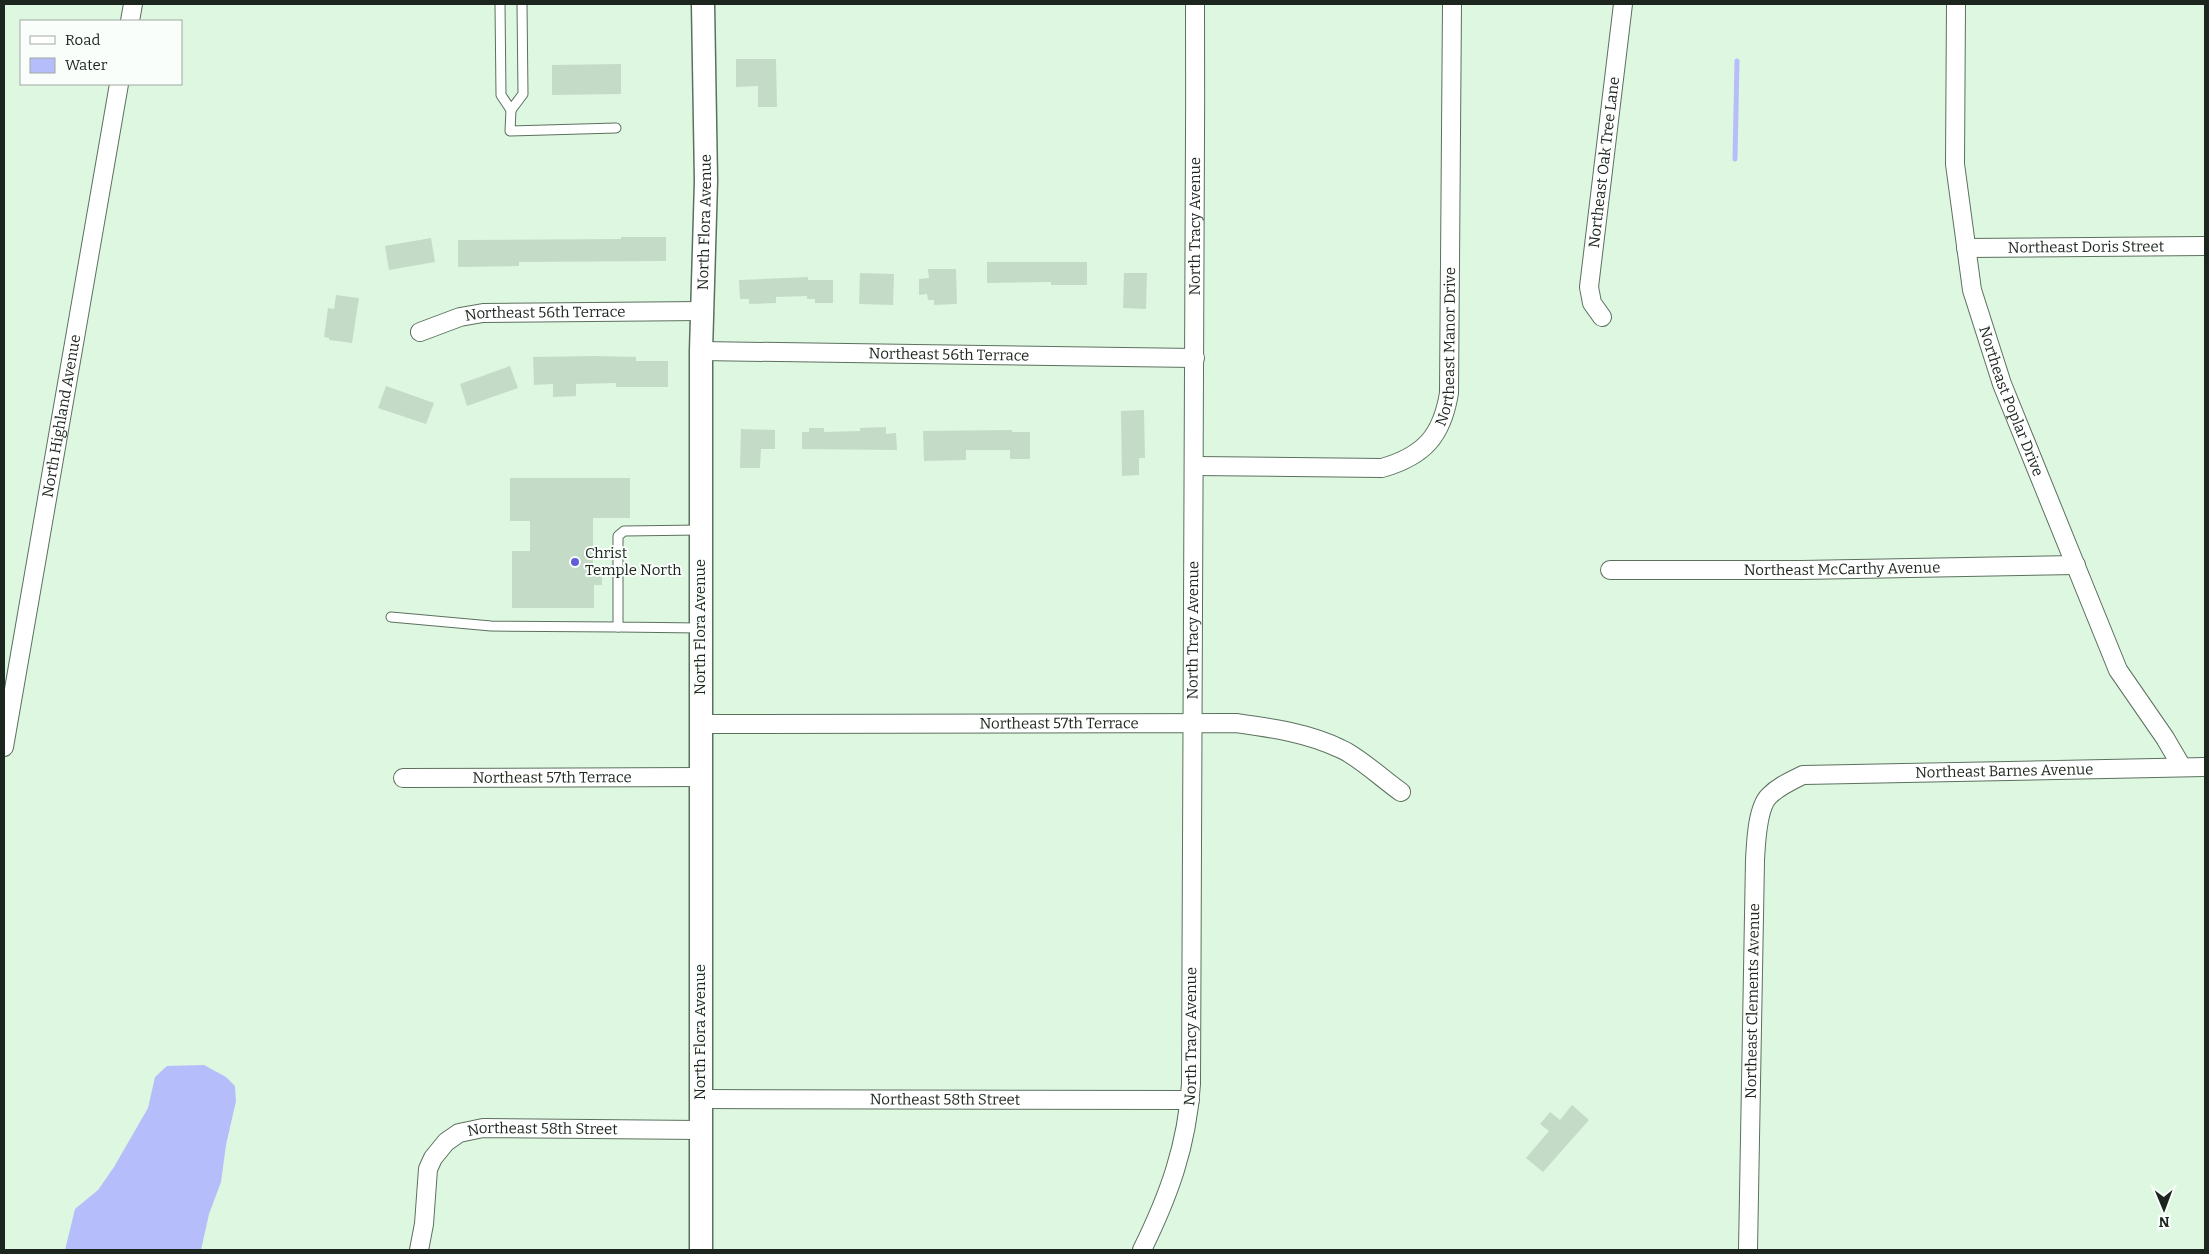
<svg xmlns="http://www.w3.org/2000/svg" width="2209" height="1254" font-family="Bitter,serif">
  <rect width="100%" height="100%" fill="#def7e1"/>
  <!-- water -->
  <polygon fill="#b6bdfb" points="204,1065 226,1077 235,1086 236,1101 226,1145 221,1182 209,1214 201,1250 65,1250 75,1209 98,1190 114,1167 148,1108 155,1077 167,1066"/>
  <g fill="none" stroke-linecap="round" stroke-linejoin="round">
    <!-- stream -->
    <polyline stroke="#b6bdfb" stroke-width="5" points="1735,159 1737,61"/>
  </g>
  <!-- building -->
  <g fill="#c4dcc7">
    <polygon points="736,59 776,59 777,107 758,107 758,86 736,87"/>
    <polygon points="621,64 621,94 552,95 552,65"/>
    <polygon points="621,237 666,237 666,261 519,262 519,266 458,267 458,240 621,239"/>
    <polygon points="431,238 435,262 389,270 385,246"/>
    <polygon points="987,262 1087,262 1087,285 1051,285 1051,282 987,283"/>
    <polygon points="928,269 956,269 957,304 934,305 934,300 928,300 927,294 919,295 919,279 929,278"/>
    <polygon points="860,273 894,274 893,305 859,304"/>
    <polygon points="1124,273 1147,273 1146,309 1123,308"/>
    <polygon points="808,277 808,280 833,280 833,303 815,303 815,299 807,299 807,296 776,297 776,303 749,304 749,299 740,299 739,280"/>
    <polygon points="336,295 359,298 352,343 329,340 329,338 324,337 328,308 334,309"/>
    <polygon points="596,356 636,357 636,361 668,361 668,387 616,387 616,383 576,384 576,396 553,397 553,384 534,385 533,357"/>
    <polygon points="510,366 518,388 467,406 460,384"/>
    <polygon points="386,386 434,403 426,424 378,408"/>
    <polygon points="1144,410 1145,458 1139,458 1139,475 1122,476 1121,411"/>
    <polygon points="886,427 886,434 896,433 897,450 802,449 802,432 809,432 809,428 824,428 824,432 860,431 860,428"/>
    <polygon points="741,429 775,430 775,449 761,449 760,468 740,468"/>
    <polygon points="1012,430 1012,432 1030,432 1030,459 1010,459 1010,450 966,450 966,460 924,461 923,431"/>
    <polygon points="510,478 630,478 630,518 593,518 593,567 602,567 602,585 594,585 594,608 512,608 512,551 530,551 530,521 510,521"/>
    <polygon points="1572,1105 1589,1120 1543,1172 1526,1158 1549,1131 1540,1124 1550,1112 1560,1120"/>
  </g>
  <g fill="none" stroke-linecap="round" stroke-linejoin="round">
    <!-- service casing -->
    <g stroke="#5b715e" stroke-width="11">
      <g id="service">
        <polyline points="500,4 501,95 511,110 523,94 522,4"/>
        <polyline points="511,110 510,131 616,128"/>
        <polyline points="391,617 491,626 618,627"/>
        <polyline points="700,628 618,627 618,536 624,531 700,530"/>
      </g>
    </g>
    <!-- minor casing -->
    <g stroke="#5b715e" stroke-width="20">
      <g id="minor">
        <path id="s1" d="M1956 4 1955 164 1972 290 2002 384 2118 670 2165 738 2182 767"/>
        <polyline points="130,21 133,4"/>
        <path id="s2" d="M1966 248 2205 246"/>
        <path id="s3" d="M1602 317 1592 303 1589 287 1623 4"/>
        <path id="s4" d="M420 332 460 317 483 313 702 311"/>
        <path id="s5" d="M701 351 1195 358"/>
        <path id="s6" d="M1195 466 1382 468C1424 456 1442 436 1449 393L1452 4"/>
        <path id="s7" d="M1610 570H1801L2076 565"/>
        <path id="s8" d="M700 724 1236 723C1272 728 1308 733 1341 749 1358 756 1385 781 1401 792"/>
        <path id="s9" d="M4 747 119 84"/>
        <path id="s10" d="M403 778 700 777"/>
        <path id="s11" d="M700 1099 1190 1100"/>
        <path id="s12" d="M419 1250 424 1224 428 1169 433 1158 446 1142 459 1133 483 1128 700 1130"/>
        <path id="s13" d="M1142 1250C1169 1195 1187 1146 1191 1084 1191 724 1196 364 1195 4"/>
        <path id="s14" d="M1748 1250 1755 860C1756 843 1757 808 1769 796 1779 786 1791 781 1803 775L2205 767"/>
      </g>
    </g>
    <!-- tertiary casing -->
    <g stroke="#5b715e" stroke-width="25">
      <g id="tertiary">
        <path id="s15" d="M701 1250V351L706 181 703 4"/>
      </g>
    </g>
    <!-- service -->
    <use href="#service" stroke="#fff" stroke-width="9"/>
    <!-- minor -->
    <use href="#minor" stroke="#fff" stroke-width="18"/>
    <!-- tertiary -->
    <use href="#tertiary" stroke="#fff" stroke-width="22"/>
  </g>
  <!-- markers -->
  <circle fill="#615ed7" stroke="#f9fefa" stroke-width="2" cx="575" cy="562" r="5"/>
  <g text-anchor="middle" stroke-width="4" stroke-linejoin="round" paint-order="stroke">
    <!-- street labels -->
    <g font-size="15" fill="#1d261e" stroke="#f9fefa">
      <text dy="5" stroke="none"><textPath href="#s3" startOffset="159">Northeast Oak Tree Lane</textPath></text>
      <text dy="5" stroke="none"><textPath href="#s15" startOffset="1028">North Flora Avenue</textPath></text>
      <text dy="5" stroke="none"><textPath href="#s13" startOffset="1032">North Tracy Avenue</textPath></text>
      <text dy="5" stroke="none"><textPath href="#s2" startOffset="120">Northeast Doris Street</textPath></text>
      <text dy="5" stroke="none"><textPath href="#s4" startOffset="128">Northeast 56th Terrace</textPath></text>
      <text dy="5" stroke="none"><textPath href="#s6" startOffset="341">Northeast Manor Drive</textPath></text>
      <text dy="5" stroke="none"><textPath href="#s5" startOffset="248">Northeast 56th Terrace</textPath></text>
      <text dy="5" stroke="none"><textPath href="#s1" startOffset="405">Northeast Poplar Drive</textPath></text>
      <text dy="5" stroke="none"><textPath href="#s9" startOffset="336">North Highland Avenue</textPath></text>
      <text dy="5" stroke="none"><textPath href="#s7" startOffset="232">Northeast McCarthy Avenue</textPath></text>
      <text transform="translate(700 627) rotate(-90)" y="5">North Flora Avenue</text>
      <text dy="5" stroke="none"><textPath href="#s13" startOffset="628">North Tracy Avenue</textPath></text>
      <text dy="5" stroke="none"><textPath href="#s8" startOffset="359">Northeast 57th Terrace</textPath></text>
      <text dy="5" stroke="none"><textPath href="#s14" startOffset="698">Northeast Barnes Avenue</textPath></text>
      <text dy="5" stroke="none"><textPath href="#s10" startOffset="149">Northeast 57th Terrace</textPath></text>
      <text dy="5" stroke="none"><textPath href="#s14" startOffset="249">Northeast Clements Avenue</textPath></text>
      <text transform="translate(700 1032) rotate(-90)" y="5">North Flora Avenue</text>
      <text dy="5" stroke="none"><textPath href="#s13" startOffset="222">North Tracy Avenue</textPath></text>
      <text dy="5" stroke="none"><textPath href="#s11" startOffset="245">Northeast 58th Street</textPath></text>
      <text dy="5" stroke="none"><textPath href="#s12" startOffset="214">Northeast 58th Street</textPath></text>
    </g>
    <!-- poi labels -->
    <g font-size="15" fill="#1d261e" stroke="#f9fefa" text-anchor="start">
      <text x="585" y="558">Christ<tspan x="585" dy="17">Temple North</tspan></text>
    </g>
  </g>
  <!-- border -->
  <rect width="2209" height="1254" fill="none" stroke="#1d261e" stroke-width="10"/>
  <!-- legend -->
  <rect x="20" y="20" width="162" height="65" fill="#f9fefa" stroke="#a1a8a2"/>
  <rect x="30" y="36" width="25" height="8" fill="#ffffff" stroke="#a1a8a2"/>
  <text x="65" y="45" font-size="15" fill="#1d261e">Road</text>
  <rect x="30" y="58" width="25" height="15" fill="#b6bdfb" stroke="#a1a8a2"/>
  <text x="65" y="70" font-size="15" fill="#1d261e">Water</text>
  <!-- north arrow -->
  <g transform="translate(2164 1209) rotate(179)" stroke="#f9fefa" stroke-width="4" paint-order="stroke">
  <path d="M0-4L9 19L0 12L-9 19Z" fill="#1d261e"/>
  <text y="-8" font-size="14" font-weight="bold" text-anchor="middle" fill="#1d261e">N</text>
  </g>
</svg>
